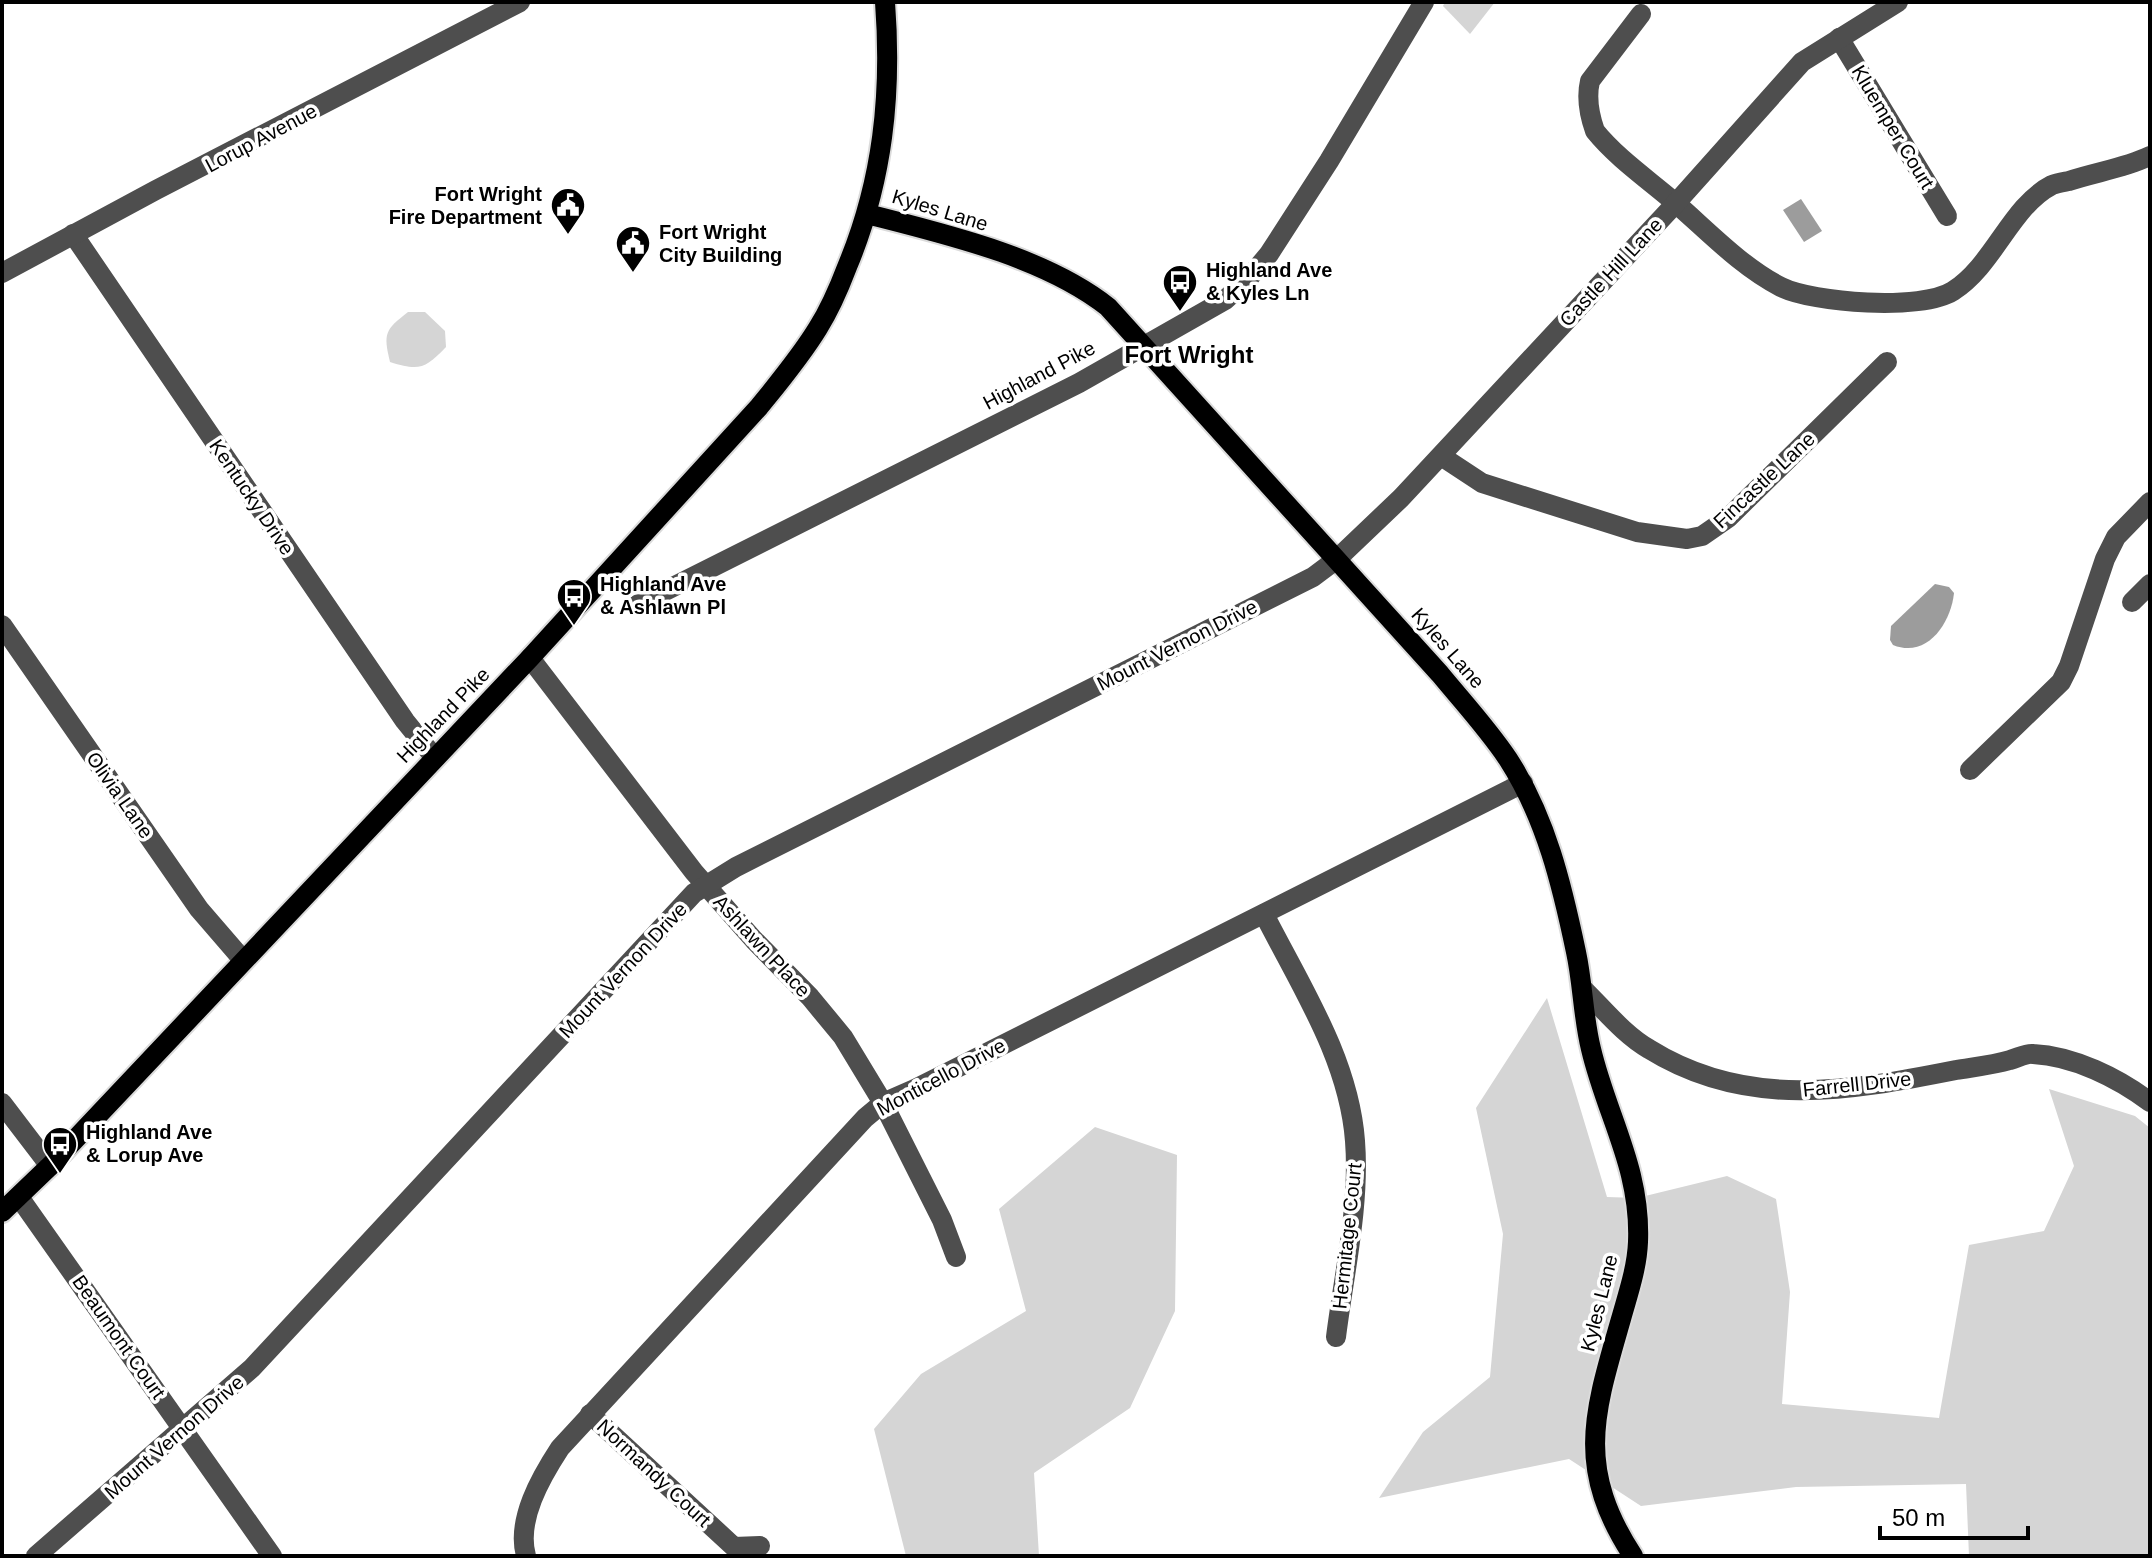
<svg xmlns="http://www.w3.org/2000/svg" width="2152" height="1558" font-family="Arial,sans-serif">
  <rect width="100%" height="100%" fill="#fff"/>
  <!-- green -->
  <g fill="#d5d5d5">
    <polygon points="1445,2 1495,2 1470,34 1443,6"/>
    <path d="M408 312H425L445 331 446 347C425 369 419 371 390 362 383 333 385 330 408 312Z"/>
    <polygon points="1547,998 1607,1197 1637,1198 1727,1176 1776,1199 1790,1292 1782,1404 1939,1418 1969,1245 2044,1231 2074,1166 2049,1089 2135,1116 2150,1128 2150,1556 1969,1556 1966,1484 1796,1487 1641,1506 1569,1459 1379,1498 1423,1432 1490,1377 1503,1234 1476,1108"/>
    <polygon points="1095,1127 1177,1155 1175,1311 1130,1408 1034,1473 1039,1556 906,1556 874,1429 921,1374 1026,1311 999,1209"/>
  </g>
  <!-- water -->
  <g fill="#9c9c9c">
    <polygon points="1801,199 1822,231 1804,242 1783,210"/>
    <path d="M1935 584 1949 587 1954 593C1951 623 1927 659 1893 645L1890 640 1891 626Z"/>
  </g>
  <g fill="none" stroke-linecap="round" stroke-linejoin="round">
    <!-- major casing -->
    <g stroke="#dbdbdb" stroke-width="24">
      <g id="major">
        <path d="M867 214C945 234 1045 257 1108 307L1440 674C1463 702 1488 729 1508 759 1546 818 1562 885 1576 952 1583 984 1583 1017 1591 1049 1607 1117 1641 1168 1638 1242 1637 1268 1628 1294 1621 1319 1594 1413 1575 1467 1633 1556"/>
        <path d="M2 1212 50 1166 530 658 759 407C780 381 801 356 818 328 830 309 839 288 847 267 883 181 892 94 885 2"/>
      </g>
    </g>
    <!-- minor -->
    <g stroke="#4e4e4e" stroke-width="20">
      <path d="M1641 14 1590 81C1586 98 1589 114 1595 131 1616 157 1646 178 1672 200 1706 229 1740 266 1781 287 1813 303 1922 311 1953 291 1994 265 2011 206 2052 185 2057 183 2064 182 2069 181 2096 172 2125 168 2150 156"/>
      <polyline points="1839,38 1947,216"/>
      <polyline points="73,234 405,721 435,758"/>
      <polyline points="2,273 156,190 520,2"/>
      <polyline points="1441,456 1482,483 1637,532 1687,539 1702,536 1728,518 1887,362"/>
      <polyline points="2132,602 2150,584"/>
      <polyline points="637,605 1079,383 1225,300 1248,279 1269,254 1329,161 1424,2"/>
      <polyline points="2,625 199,909 243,960"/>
      <polyline points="530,658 694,872 754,940 810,997 843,1037 883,1103 942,1220 956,1257"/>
      <polyline points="1970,770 2061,682 2069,666 2105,559 2116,537 2150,502"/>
      <path d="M1264 914C1300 985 1349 1059 1355 1141 1360 1205 1344 1273 1336 1337"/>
      <path d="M1582 988C1603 1008 1623 1034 1649 1049 1747 1110 1850 1091 1956 1070 1974 1067 1993 1065 2010 1060 2018 1058 2026 1053 2033 1054 2074 1056 2118 1078 2150 1102"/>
      <polyline points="2,1103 50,1166"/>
      <polyline points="19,1197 272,1556"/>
      <polyline points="590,1414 734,1547 760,1546"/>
      <polyline points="36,1556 252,1368 694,893 736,867 1313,577 1337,559 1401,498 1676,203 1802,62 1898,2"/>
      <path d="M526 1556C516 1520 541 1477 560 1448L865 1118 883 1103 915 1089 1523 783"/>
    </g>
    <!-- major -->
    <use href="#major" stroke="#000" stroke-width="20"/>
  </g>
  <!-- icons -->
  <defs>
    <g id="civic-pin" transform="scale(1.8)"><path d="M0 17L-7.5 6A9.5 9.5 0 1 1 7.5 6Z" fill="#000" stroke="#fff"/><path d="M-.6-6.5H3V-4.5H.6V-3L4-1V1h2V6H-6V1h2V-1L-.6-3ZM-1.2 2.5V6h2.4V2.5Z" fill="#fff"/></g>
    <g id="bus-pin" transform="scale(1.8)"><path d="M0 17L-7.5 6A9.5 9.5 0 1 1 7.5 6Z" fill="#000" stroke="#fff"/><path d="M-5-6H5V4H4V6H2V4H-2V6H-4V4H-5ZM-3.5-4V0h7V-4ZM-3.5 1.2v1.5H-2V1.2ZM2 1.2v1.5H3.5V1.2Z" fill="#fff"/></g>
  </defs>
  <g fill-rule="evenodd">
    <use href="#civic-pin" x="568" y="205"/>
    <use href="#civic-pin" x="633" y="243"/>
    <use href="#bus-pin" x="1180" y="282"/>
    <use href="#bus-pin" x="574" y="596"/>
    <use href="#bus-pin" x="60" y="1144"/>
  </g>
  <g text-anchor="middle" stroke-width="7" stroke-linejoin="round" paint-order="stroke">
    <!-- street labels -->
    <g font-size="20" fill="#000" stroke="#fff">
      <text transform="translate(1893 127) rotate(59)" y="7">Kluemper Court</text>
      <text transform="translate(261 138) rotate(-28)" y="7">Lorup Avenue</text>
      <text transform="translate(940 210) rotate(17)" y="7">Kyles Lane</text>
      <text transform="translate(1611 272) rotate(-47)" y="7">Castle Hill Lane</text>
      <text transform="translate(1039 375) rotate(-28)" y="7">Highland Pike</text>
      <text transform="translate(1764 480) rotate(-43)" y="7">Fincastle Lane</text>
      <text transform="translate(252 497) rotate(56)" y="7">Kentucky Drive</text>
      <text transform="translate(1177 645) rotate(-27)" y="7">Mount Vernon Drive</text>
      <text transform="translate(1448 648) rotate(49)" y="7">Kyles Lane</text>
      <text transform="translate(443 715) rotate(-46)" y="7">Highland Pike</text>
      <text transform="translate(120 795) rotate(55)" y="7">Olivia Lane</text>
      <text transform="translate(762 946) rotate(47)" y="7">Ashlawn Place</text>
      <text transform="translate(623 970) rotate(-47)" y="7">Mount Vernon Drive</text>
      <text transform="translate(941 1077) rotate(-28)" y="7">Monticello Drive</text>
      <text transform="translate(1857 1084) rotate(-6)" y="7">Farrell Drive</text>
      <text transform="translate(1347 1236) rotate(-84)" y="7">Hermitage Court</text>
      <text transform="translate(1599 1303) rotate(-76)" y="7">Kyles Lane</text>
      <text transform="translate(119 1337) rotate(55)" y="7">Beaumont Court</text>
      <text transform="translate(174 1437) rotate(-41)" y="7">Mount Vernon Drive</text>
      <text transform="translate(654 1473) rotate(43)" y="7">Normandy Court</text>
    </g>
    <!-- poi labels -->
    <g font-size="20" font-weight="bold" fill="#000" stroke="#fff" text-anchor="start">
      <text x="542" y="201" text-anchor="end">Fort Wright<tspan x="542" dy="23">Fire Department</tspan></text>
      <text x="659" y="239">Fort Wright<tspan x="659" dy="23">City Building</tspan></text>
      <text x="1206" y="277">Highland Ave<tspan x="1206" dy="23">&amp; Kyles Ln</tspan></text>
      <text x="600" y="591">Highland Ave<tspan x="600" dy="23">&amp; Ashlawn Pl</tspan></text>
      <text x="86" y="1139">Highland Ave<tspan x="86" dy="23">&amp; Lorup Ave</tspan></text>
    </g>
    <!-- quarter labels -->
    <g font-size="24" font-weight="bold" fill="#000" stroke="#fff">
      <text x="1189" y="363">Fort Wright</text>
    </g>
  </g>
  <!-- border -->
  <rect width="2152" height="1558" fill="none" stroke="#000000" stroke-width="8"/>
  <!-- scale -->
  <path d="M1880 1526v12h148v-12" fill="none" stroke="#000000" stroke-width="4"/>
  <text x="1892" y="1526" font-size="24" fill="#000000" stroke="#ffffff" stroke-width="6" paint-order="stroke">50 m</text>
</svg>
